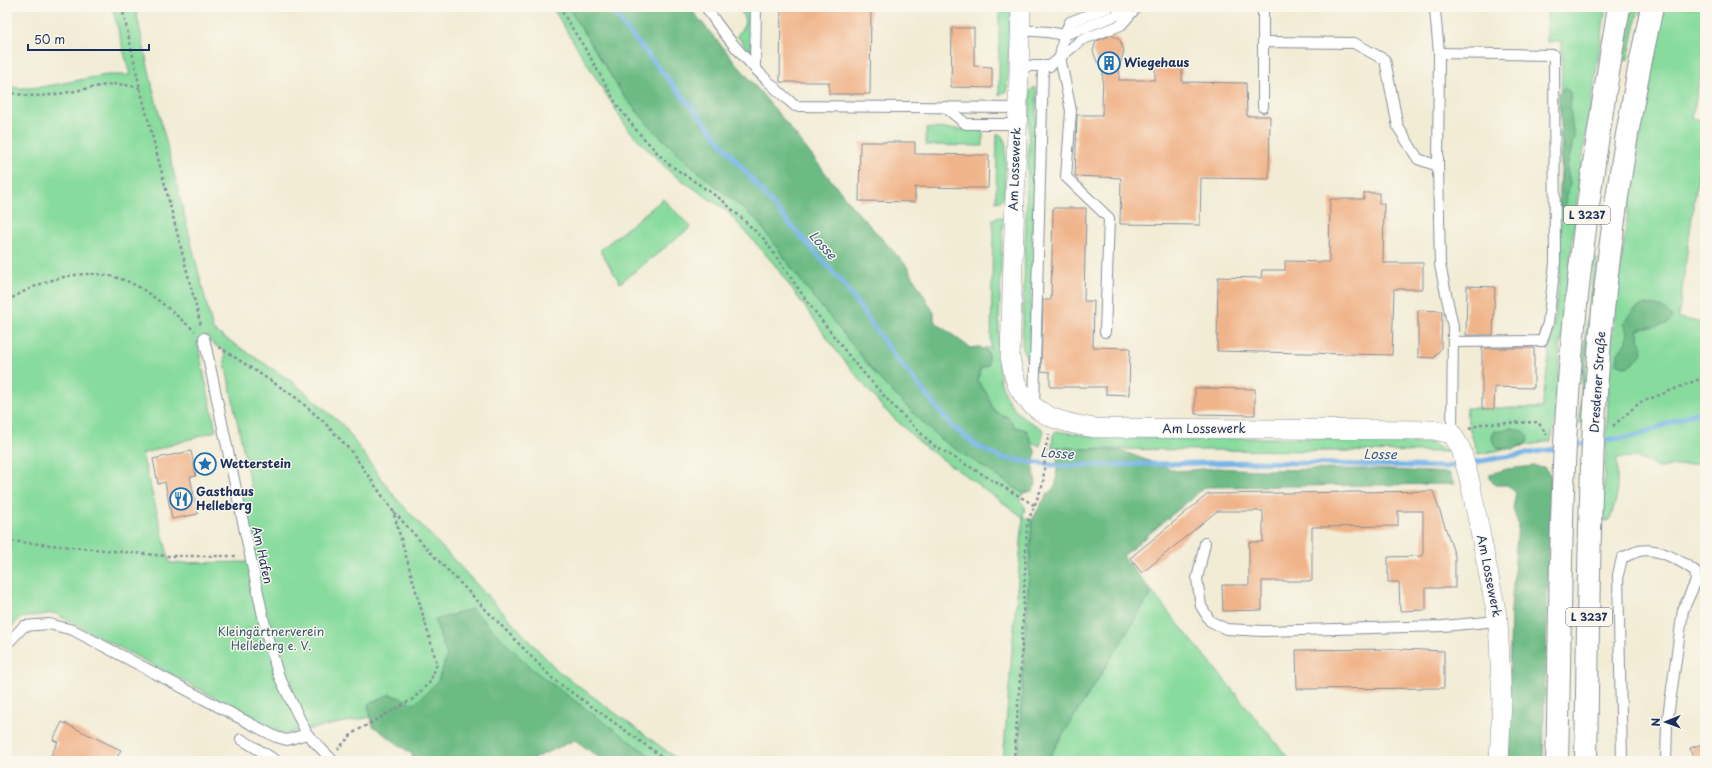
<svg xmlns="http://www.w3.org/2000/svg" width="1712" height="768" font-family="'Playpen Sans',sans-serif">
  <rect width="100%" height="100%" fill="#fbf7ec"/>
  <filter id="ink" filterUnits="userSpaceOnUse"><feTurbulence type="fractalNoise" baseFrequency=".025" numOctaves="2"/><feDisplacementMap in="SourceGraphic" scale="8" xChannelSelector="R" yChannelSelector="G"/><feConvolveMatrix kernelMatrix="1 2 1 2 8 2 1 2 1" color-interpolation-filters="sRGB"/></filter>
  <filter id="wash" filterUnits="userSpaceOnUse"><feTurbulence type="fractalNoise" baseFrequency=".012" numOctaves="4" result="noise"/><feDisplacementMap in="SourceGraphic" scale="16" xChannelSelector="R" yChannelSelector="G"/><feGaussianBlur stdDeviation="0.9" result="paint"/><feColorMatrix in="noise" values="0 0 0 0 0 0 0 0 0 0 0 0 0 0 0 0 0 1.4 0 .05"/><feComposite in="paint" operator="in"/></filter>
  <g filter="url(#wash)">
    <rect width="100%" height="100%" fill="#f2ecd5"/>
    <!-- green -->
    <g fill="#87db9d" stroke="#51857e" fill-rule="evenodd">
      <path d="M112 7H134L136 11 153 89 213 330 294 383 343 425 394 496 557 670 680 761H657L590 713 533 670 472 609 435 620 447 656 438 681 415 704H368L371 717 284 734 54 613 20 618 7 632V85C24 95 86 77 108 75 115 75 122 75 130 75ZM204 338 224 351 225 363 252 492 240 494 252 562 170 563 142 454 216 431 197 342Z"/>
      <polygon points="552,7 568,7 623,95 652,129 701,174 756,219 804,285 883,383 939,438 1023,493 1020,500 1025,507 1023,517 1032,520 1018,761 1003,761 1023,517 924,446 884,409 838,353 774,264 727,211 670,172 627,128"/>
      <path d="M745 7H753L751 53 737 36C744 25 748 24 741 11Z"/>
      <polygon points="999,7 1011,7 1007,91 999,95"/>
      <polygon points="1547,7 1606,7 1579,181 1560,352 1554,427 1551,441 1478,454 1469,428 1466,408 1542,408 1560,274 1562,42 1547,42"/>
      <polygon points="1632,7 1639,7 1628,60 1623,61"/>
      <polygon points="1663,7 1705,7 1705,54 1692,118 1705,121 1705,124 1678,318 1705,323 1705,463 1658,468 1636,457 1617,458 1617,496 1610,520 1602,522 1611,343 1634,166"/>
      <polygon points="1034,87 1037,91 1029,367 1022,345 1030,91"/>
      <polygon points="926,128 983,130 983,146 926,145"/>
      <polygon points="997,134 1001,134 1006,144 1004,197 1000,201 996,202"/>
      <polygon points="663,199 691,227 620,283 600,250"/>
      <polygon points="999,217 1003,219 998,350 1000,380 1006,397 1015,410 1025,419 1044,430 1040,446 1031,442 1026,430 1015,427 1009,418 994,411 987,394 978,381 980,369 988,352 984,348 991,348 993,219"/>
      <polygon points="1594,259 1598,259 1587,352 1582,423 1579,424 1584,351"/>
      <polygon points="1056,431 1106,438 1370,438 1373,442 1431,443 1448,452 1090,449 1052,447 1053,435"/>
      <polygon points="1152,592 1291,761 1049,761 1051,754"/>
    </g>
    <!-- forest -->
    <g fill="#6dbb84" stroke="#447571">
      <polygon points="568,7 689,7 782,118 850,204 906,265 934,313 934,321 970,348 980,347 988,352 988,365 980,369 978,381 987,394 994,411 1009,418 1015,427 1026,430 1036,453 1033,464 1036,485 1032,491 1023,493 939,438 883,383 804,285 756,219 701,174 652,129 623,95"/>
      <path d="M1565 88 1570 92V109L1574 137 1567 168 1570 184 1564 207H1559V187L1563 169 1560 156 1564 146 1559 134C1565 121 1557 108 1558 93Z"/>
      <path d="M1645 304C1657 306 1667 307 1672 318L1667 324 1637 330 1643 352 1634 363 1626 367 1617 363 1618 353 1627 342 1628 332 1624 324C1629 313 1635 309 1645 304Z"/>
      <path d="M1512 428 1523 431 1528 436 1527 443 1514 449 1497 448C1492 442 1490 438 1495 431Z"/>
      <polygon points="1058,447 1122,451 1176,471 1216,468 1257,470 1369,469 1449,473 1454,484 1205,487 1123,556 1152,592 1051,754 1049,761 1018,761 1032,520 1046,496 1056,485"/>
      <polygon points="1534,466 1544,467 1551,476 1543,761 1507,761 1511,609 1518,524 1513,508 1516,493 1507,485 1495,485 1490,479 1490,474 1507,469"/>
      <polygon points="472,609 533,670 657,761 604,761 575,740 528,761 410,761 413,755 373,726 368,704 390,694 415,704 438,681 447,656 435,620"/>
    </g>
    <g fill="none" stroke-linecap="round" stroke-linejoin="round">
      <!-- stream -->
      <g stroke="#75b3e8" stroke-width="5">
        <polyline points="608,7 786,220 842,282 893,354 951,425 977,446 1001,458 1061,466 1255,462 1446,467 1461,464"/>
        <polyline points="1599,441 1636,436 1705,409"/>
        <polyline points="1570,446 1587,443"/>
        <polyline points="1469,463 1560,448"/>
      </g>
    </g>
    <g id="blocks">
      <!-- building -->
      <g fill="#f0b48a">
        <polygon points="781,7 871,7 870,94 829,94 829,82 780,82"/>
        <polygon points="952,28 974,28 974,66 992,67 992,88 951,87"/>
        <polygon points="1112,35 1120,40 1124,51 1120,64 1119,80 1155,80 1155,65 1182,66 1182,82 1246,83 1247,116 1270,116 1269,179 1201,178 1200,225 1120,224 1121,178 1075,176 1077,115 1102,115 1103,65 1097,62 1093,51 1096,41"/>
        <polygon points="860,142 915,142 915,154 989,155 988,188 915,187 915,202 859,201"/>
        <polygon points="1364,193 1379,193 1379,204 1384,204 1383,263 1423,263 1423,289 1394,289 1392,355 1217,351 1218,277 1261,278 1262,270 1285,270 1285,261 1329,262 1330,199 1364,199"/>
        <polygon points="1053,208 1086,208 1084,301 1094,301 1093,347 1130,348 1129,395 1106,394 1106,387 1050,387 1050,372 1041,371 1043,300 1051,300"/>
        <polygon points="1467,286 1495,287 1493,335 1466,335"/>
        <polygon points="1418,310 1442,311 1441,348 1434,358 1418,357"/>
        <polygon points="1482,348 1534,348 1534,388 1495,387 1494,409 1482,409"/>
        <polygon points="1195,388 1255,389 1255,415 1195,414"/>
        <polygon points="191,451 196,476 190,477 198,514 172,519 165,482 158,484 153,459"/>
        <polygon points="1433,491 1455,556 1455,588 1426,588 1426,610 1400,611 1399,582 1388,582 1388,557 1423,556 1423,511 1398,511 1398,526 1312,527 1312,581 1262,581 1262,610 1223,611 1222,585 1249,585 1249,542 1263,542 1263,511 1217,511 1142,573 1130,558 1208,494"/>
        <polygon points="1400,649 1444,651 1444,688 1297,689 1296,650"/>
        <polygon points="62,722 121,750 115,761 48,761 58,742 53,740"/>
        <polygon points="1705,743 1705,761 1694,761 1690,748"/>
      </g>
    </g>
  </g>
  <g filter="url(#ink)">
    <use href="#blocks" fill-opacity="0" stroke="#868e9a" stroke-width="1"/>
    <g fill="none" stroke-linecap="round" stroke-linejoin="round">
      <!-- lane casing -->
      <g stroke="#868e9a" stroke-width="12">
        <g id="lane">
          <path d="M706 7C728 43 763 78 795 106L1017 108"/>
          <polyline points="1263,7 1263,107"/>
          <polyline points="1435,10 1439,53 1438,166 1440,265 1453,327 1452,434"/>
          <polyline points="1020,30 1048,32 1064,35 1133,9"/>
          <polyline points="1263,42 1354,43 1385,60 1398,127 1418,159 1438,166"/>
          <polyline points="1439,53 1554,55 1555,263 1548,323 1542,341 1453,342"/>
          <polyline points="1018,66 1050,66 1081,40 1121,25 1135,9 1124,7"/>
          <polyline points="755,67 756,7"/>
          <polyline points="945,107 966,124 1017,124"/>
          <polyline points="1105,332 1109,218 1066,177 1071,111 1060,57 1064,35 1070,22 1109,7"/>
          <polyline points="204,338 268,640 278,674 307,734 333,761"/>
          <polyline points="1034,406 1043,67"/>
          <polyline points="1205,543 1197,579 1201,606 1210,621 1226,629 1263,631 1443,626 1498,621"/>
          <polyline points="7,644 24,626 49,624 73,630 276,737 287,740 307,734"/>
          <polyline points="241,739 277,761"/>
          <path d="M1622 761 1618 575 1622 558C1627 556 1634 552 1639 551 1657 547 1681 561 1695 571L1696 581 1683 610 1667 724 1666 761"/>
        </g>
      </g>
      <!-- street casing -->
      <g stroke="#868e9a" stroke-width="20">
        <path id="street" d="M1021 7 1010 357C1012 367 1014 379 1018 387 1034 417 1064 423 1094 428L1433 430 1452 434 1461 449 1470 482 1498 621 1502 701 1499 761"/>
      </g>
      <!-- primary casing -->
      <g stroke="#868e9a" stroke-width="24">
        <g id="primary">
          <path d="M1557 761C1561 623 1559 484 1572 346 1582 233 1600 119 1619 7"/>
          <path d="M1586 761C1588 648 1588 535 1594 422 1602 283 1622 143 1652 7"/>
        </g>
      </g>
      <!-- path -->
      <g stroke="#868e9a" stroke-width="2.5" stroke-dasharray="3 3" stroke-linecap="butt">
        <polyline points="122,7 140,88 201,326"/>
        <polyline points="559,7 589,55 617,105 637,131 667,163 722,200 764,239 809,304 853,361 894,407 933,445 1034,505"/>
        <path d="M7 91C41 104 81 87 115 84 123 84 132 86 140 88"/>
        <path d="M7 301C43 279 88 264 129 282 153 293 174 314 195 331"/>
        <polyline points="219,347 294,396 324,422 351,451 393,511 437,664 430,682 413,699 353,733 338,749"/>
        <polyline points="1613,426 1639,403 1705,377"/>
        <polyline points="1469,429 1481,424 1538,422 1547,435"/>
        <polyline points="394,512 433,555 553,679 668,761"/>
        <polyline points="7,538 9,541 166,556 238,556"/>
        <polyline points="1014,761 1021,664 1027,524 1043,484 1046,446 1049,434"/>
      </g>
      <!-- lane -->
      <use href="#lane" stroke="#fff" stroke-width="10"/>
      <!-- street -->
      <use href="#street" stroke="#fff" stroke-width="19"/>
      <!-- primary -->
      <use href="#primary" stroke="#fff" stroke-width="22"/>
    </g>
  </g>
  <!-- icons -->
  <defs>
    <g id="building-ring" transform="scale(1.15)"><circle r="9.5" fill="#fbf7ec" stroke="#1f6fb2" stroke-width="1.5"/><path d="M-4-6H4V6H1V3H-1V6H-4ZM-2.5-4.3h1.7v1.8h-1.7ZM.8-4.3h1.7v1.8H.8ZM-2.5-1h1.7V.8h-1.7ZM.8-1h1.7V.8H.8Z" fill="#1f6fb2"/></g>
    <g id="sight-ring" transform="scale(1.15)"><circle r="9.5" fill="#fbf7ec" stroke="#1f6fb2" stroke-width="1.5"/><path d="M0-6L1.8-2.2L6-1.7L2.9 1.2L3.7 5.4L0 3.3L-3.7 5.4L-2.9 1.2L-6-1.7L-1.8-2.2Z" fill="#1f6fb2"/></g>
    <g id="restaurant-ring" transform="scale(1.15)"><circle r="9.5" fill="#fbf7ec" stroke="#1f6fb2" stroke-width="1.5"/><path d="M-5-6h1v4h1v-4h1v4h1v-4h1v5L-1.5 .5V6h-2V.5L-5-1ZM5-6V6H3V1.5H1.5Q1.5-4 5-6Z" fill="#1f6fb2"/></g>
  </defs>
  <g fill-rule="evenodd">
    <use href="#building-ring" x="1109" y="63"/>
    <use href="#sight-ring" x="205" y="464"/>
    <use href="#restaurant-ring" x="181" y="499"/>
  </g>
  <g text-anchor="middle" stroke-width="3" stroke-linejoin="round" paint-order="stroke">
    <!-- shield labels -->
    <g fill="#fbf7ec" stroke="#5e6b89" stroke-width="1">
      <rect x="1564" y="206" width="46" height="18" rx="3"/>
      <rect x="1566" y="608" width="46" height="18" rx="3"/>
    </g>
    <g font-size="11" font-weight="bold" fill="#1b2f5e">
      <text x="1587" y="219">L 3237</text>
      <text x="1589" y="621">L 3237</text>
    </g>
    <!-- poi labels -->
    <g font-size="12" font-weight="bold" fill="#1b2f5e" stroke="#fbf7ec" text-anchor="start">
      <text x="1124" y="67">Wiegehaus</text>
      <text x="220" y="468">Wetterstein</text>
      <text x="196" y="496">Gasthaus<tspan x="196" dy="14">Helleberg</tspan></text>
    </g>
    <!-- street labels -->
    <g font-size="12" fill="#1b2f5e" stroke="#fbf7ec">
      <text transform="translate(1015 169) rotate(-88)" y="4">Am Lossewerk</text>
      <text transform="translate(1598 382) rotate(-86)" y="4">Dresdener Straße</text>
      <text x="1204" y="433">Am Lossewerk</text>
      <text transform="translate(262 555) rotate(78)" y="4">Am Hafen</text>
      <text transform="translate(1489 576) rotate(79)" y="4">Am Lossewerk</text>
    </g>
    <!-- park labels -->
    <g font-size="12" fill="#365a6e" stroke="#fbf7ec">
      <text x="271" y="636">Kleingärtnerverein<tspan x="271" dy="14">Helleberg e. V.</tspan></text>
    </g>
    <!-- water labels -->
    <g font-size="13" font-style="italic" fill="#365787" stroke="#fbf7ec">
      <text transform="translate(823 245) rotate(48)" y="5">Losse</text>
      <text transform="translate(1057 453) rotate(4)" y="5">Losse</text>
      <text transform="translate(1380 454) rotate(1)" y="5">Losse</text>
    </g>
  </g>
  <!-- margin -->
  <rect width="1712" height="768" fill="none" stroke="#fbf7ec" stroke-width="24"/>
  <!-- north arrow -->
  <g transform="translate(1666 722) rotate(269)" stroke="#fbf7ec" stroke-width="3" paint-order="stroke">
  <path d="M0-3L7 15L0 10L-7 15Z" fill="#1b2f5e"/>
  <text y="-6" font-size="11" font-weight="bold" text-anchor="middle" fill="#1b2f5e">N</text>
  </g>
  <!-- scale -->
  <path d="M28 44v6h121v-6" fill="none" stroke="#1b2f5e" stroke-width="2"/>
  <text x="34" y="44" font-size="12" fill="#1b2f5e" stroke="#fbf7ec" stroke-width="3" paint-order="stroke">50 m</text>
</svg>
